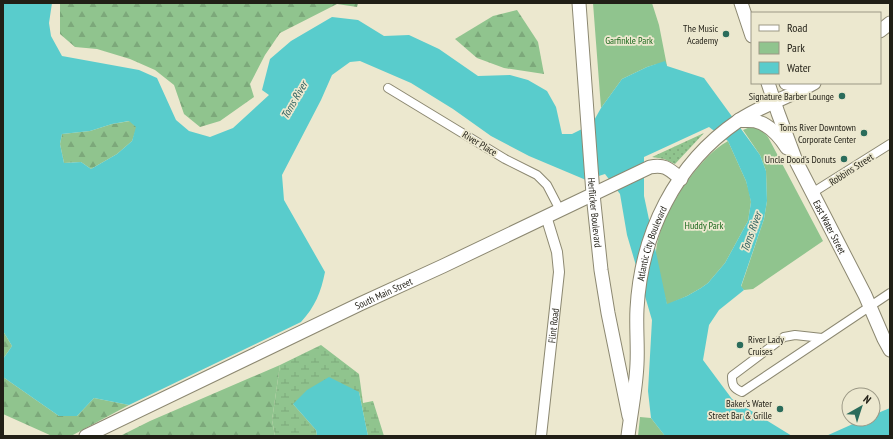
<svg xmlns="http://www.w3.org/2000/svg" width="893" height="439" font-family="'PT Sans Narrow',sans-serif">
  <defs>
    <pattern id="grass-dots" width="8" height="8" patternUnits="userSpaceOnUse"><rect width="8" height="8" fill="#90c48e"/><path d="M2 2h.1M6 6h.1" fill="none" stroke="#7ca87a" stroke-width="1.8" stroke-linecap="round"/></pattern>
    <pattern id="forest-firs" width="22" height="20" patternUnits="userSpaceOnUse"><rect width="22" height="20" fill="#90c48e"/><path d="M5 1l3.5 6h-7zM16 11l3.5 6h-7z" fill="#7ca87a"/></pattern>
    <pattern id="wetland-marsh" width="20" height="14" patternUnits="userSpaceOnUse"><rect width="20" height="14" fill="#90c48e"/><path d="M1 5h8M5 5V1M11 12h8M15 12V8" fill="none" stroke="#7ca87a"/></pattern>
  </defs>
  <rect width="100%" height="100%" fill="#ece8cf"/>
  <!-- grass -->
  <polygon fill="url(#grass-dots)" points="704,133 675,164 664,159 652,157"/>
  <!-- forest -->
  <g fill="url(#forest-firs)">
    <polygon points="60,3 358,3 357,7 337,4 280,33 265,55 250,84 254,97 220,121 200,127 184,114 174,85 155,70 130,59 97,49 75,47 60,34"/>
    <polygon points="517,10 538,42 544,74 504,68 477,58 455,39 493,16"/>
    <polygon points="130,121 137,127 132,141 117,154 91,169 81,162 64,163 60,144 62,134 90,131 112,124"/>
    <polygon points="3,331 12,346 3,359"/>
    <polygon points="280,365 272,420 275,436 120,436 150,421"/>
    <polygon points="3,377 59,416 77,416 94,398 129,405 71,436 52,436 3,414"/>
  </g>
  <!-- wetland -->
  <polygon fill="url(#wetland-marsh)" points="321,345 359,374 363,403 373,401 384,436 368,436 359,392 293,404 316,430 317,436 275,436 272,420 280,365"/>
  <!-- park -->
  <g fill="#90c48e">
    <polygon points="593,3 652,3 659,25 667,66 657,64 647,67 622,79 601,108"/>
    <polygon points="750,127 761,129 768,137 823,241 753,289 744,290 741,287 764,219 767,201 766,171 760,155 743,130"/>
    <path d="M728 141 746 181 749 191 751 202 748 221 725 263 708 283 701 288 687 296 667 305C664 291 656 267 656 254 657 219 698 157 728 141Z"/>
    <polygon points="640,417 651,418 665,436 638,436"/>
  </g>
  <!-- water -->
  <g fill="#59cccc" fill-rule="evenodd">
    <path d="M3 3H52L49 23 51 36 62 56 139 70 157 78 176 120 189 131 210 137 233 128 269 95 262 90 270 59 291 41 332 17 358 20 384 36 409 35 439 49 478 76 510 75 528 80 547 91 556 107 562 134H572L592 124 601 108 622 79 647 67 665 61 667 66 704 78 760 155 766 171 767 201 764 219 741 286 744 290 719 310 709 325 703 360 732 399 792 436H665L651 418 648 391 652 320 627 235 620 194 605 174 586 180 529 156 491 136 453 109 411 83 360 61 350 62 332 75 321 100 282 175 284 200 325 272C321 292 315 307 301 322L129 405 94 398 77 416H59L3 377V359L12 346 3 331ZM129 121 136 127 132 141 117 154 91 169 81 162 64 163 60 144 62 134 90 131 112 124ZM709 127 728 141 741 170 746 181 751 202 748 221 725 263 708 283 701 288 687 296 667 304 644 196V157Z"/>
    <polygon points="329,377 359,392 368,436 317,436 316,430 293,404 307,390"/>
    <polygon points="890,408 890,436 826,436 864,419 873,419 873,415"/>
  </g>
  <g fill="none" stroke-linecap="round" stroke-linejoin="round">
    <!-- minor casing -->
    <g stroke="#8c8871" stroke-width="10">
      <g id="minor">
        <polyline points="388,88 505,159 537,175 547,185 560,210"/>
        <polyline points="812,193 890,144"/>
        <path d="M822 338 795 335 784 337 732 376C732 385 733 388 742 392L890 293"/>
      </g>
    </g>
    <!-- tertiary casing -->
    <g stroke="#8c8871" stroke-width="12">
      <g id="tertiary">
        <path id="s1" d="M541 436 559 272 557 252 546 216"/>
      </g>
    </g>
    <!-- primary casing -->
    <g stroke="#8c8871" stroke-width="15">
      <g id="primary">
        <path id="s2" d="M579 3 593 194 601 270 608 313 629 416"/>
        <polyline points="741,3 752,36"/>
        <polyline points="880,31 890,23"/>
        <path id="s3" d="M768 83 778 113 796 161 865 295 884 339 890 350"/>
        <polyline points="786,83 809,84"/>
        <path d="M739 120C745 121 750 120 755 121 769 124 780 137 787 148"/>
        <path id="s4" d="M86 436 360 304 443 266 650 167C665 164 669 169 681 179"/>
        <path id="s5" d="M628 436C631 412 636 388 637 364 638 346 636 327 637 309 641 234 675 164 738 121 761 105 790 97 814 83"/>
      </g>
    </g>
    <!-- minor -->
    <use href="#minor" stroke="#fff" stroke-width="8"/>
    <!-- tertiary -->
    <use href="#tertiary" stroke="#fff" stroke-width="10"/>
    <!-- primary -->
    <use href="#primary" stroke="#fff" stroke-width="13"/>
  </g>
  <!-- markers -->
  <g fill="#2a6c5b" stroke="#ece8cf" stroke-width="1.5">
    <circle cx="726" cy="34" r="4"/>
    <circle cx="842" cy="96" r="4"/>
    <circle cx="864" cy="133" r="4"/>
    <circle cx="844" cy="159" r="4"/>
    <circle cx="740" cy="345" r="4"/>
    <circle cx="780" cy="409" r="4"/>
  </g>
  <g text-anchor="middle" stroke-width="3.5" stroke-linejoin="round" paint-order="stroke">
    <!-- poi labels -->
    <g font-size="10" fill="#211f16" stroke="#ece8cf" text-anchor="end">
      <text x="718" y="32">The Music<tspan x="718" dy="12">Academy</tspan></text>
      <text x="834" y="100">Signature Barber Lounge</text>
      <text x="856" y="131">Toms River Downtown<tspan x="856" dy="12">Corporate Center</tspan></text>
      <text x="836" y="163">Uncle Dood's Donuts</text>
      <text x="748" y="343" text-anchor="start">River Lady<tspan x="748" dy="12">Cruises</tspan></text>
      <text x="772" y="407">Baker's Water<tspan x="772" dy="12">Street Bar &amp; Grille</tspan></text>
    </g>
    <!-- park labels -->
    <g font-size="10" fill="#1b691d" stroke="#ece8cf">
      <text x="629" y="44">Garfinkle Park</text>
      <text x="704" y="229">Huddy Park</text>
    </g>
    <!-- street labels -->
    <g font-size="10" fill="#211f16" stroke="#ece8cf">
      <text transform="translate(480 143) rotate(31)" y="4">River Place</text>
      <text transform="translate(851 169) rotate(-33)" y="4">Robbins Street</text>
      <text dy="4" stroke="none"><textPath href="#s2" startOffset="210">Herflicker Boulevard</textPath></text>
      <text dy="4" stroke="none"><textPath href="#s3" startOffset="157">East Water Street</textPath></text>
      <text dy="4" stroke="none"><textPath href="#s5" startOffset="195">Atlantic City Boulevard</textPath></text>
      <text dy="4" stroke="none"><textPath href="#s4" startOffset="330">South Main Street</textPath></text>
      <text dy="4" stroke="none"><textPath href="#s1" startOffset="111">Flint Road</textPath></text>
    </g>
    <!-- water labels -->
    <g font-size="11" font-style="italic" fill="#2f6160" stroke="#ece8cf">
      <text transform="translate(294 100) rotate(-60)" y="4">Toms River</text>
      <text transform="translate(751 232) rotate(-70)" y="4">Toms River</text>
    </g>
  </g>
  <!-- border -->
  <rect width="893" height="439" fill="none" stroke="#211f16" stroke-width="8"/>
  <!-- legend -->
  <rect x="751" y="12" width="130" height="72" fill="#ece8cf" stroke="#9b9885"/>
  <rect x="759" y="25" width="20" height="6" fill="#ffffff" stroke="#9b9885"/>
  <text x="787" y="32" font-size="12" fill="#211f16">Road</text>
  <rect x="759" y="42" width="20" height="12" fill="#90c48e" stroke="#9b9885"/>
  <text x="787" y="52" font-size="12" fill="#211f16">Park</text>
  <rect x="759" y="62" width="20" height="12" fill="#59cccc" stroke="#9b9885"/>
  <text x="787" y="72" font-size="12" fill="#211f16">Water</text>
  <!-- north arrow -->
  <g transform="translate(861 407) rotate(39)"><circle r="19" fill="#ece8cf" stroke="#9b9885"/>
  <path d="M0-3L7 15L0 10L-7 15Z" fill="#2a6c5b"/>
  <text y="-6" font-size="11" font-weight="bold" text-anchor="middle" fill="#211f16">N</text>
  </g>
</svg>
